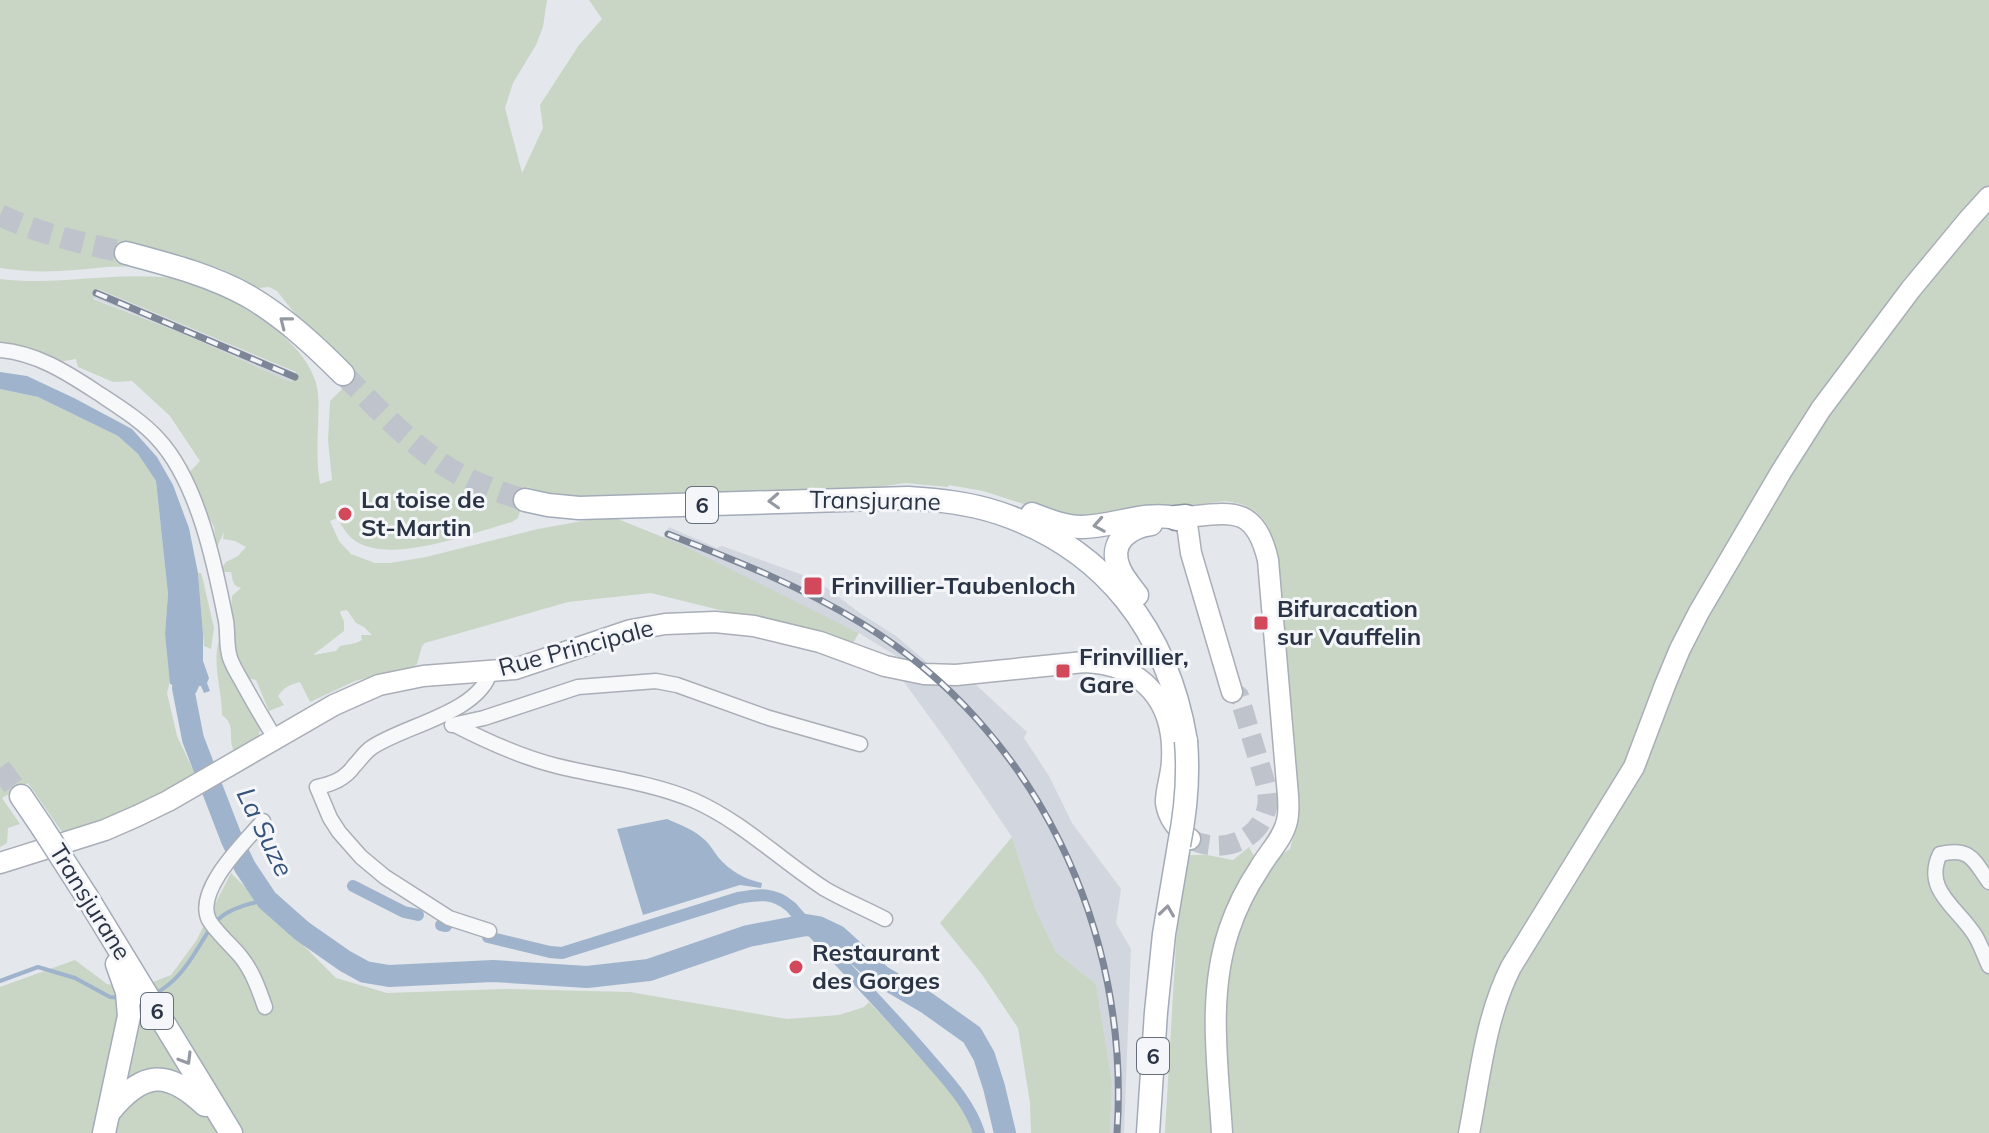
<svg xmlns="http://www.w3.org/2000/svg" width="1989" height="1133" font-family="Mulish,sans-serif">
  <rect width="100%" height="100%" fill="#e4e7ec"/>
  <!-- built -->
  <g fill="#d2d6de">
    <polygon points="97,289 296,373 291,382 184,334 93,298"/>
    <polygon points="669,527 717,548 722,546 800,574 824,586 860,613 896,636 950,682 974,683 1027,732 1024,738 1049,776 1072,823 1121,889 1116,923 1131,949 1124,1133 1110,1133 1112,1081 1096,984 1056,952 1035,908 1012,837 949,744 904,682 906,662 859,633 664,538"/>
  </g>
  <!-- green -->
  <g fill="#c9d6c5" fill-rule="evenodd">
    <path d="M0 0H547L543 27 536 45 513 83 505 108 522 173 543 128 540 105 579 45 602 19 589 0H1989V1133H1165L1179 891 1185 855H1207L1233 860 1249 847 1254 856 1237 892 1276 858 1290 849 1294 835 1291 833C1287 755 1284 678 1278 601 1276 580 1278 548 1269 529 1261 510 1244 503 1225 501L1134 512 1094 521 1030 506 983 491 949 485 948 487 905 483 858 490 825 491 824 488 802 490 799 492 591 501 543 492 527 487 518 518 512 522C472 533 394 564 357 542 348 537 342 526 337 518L330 521 339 541 351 554 375 563H390L426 557 538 529 610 516 680 544 859 633 853 643 651 593 568 602 425 643 422 646 417 664 413 667 355 681 310 702 300 682C290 685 285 686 278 696L284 705 269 711 256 680 240 676C230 652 230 622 232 596L241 588C232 586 233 580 231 572H222L221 569 226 562 238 556 246 547 235 541 223 539 224 532 217 547 214 527 187 475 200 461 170 416 132 381 113 382 78 367 76 359 58 362 10 344H0V279C63 287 127 268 189 281 214 287 238 304 259 318 279 331 304 352 313 375 321 392 318 411 318 429 317 447 317 466 320 484L332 480 328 440 330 401 343 388 337 379 350 365 305 323 303 324 277 291 269 287 259 288 221 269 127 241 123 260 137 267C111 265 85 270 59 271 39 272 20 271 0 268ZM98 289 296 372V373L291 382 184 334 93 299ZM347 610 356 623 364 627 372 635H361L362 640 356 643 340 646 336 651 313 655 344 631V621L340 613 341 611Z"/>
    <path d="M0 389 38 397 118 436 138 454 156 481 168 594 165 634 170 681 167 693 177 736 195 774C153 798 110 821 62 832L28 783 2 798 20 824 8 828 7 843 0 847Z"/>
    <polygon points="198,573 201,573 202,576 214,628 211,649 204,646"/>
    <path d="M220 637 261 726 258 738 234 751C227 736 237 726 222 715 222 689 211 661 220 637Z"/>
    <polygon points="1012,837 1035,908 1056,952 1096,984 1112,1081 1110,1133 1031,1133 1030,1103 1018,1028 981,973 940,923"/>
    <polygon points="231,873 336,978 387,993 504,989 630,992 787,1019 839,1015 864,1007 869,1002 957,1093 973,1133 0,1133 0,987 75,960 107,984 135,989 171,975 196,941"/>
  </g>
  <!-- water -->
  <g fill="#9fb4cc">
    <polygon points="0,372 27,376 74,398 132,429 157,457 173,485 189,528 198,573 203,634 203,661 209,678 207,683 210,691 204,693 201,686 199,686 196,693 170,684 165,634 168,594 156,481 138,454 118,436 38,397 0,389"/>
    <path d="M667 819C681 825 695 830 706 841 711 846 714 852 718 857 730 871 744 879 762 883L761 888 740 885 643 915 617 829Z"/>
  </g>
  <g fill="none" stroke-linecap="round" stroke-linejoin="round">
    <!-- stream -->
    <g stroke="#9fb4cc" stroke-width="4">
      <polyline points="0,981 38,967 75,978 110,997 121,998"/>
      <path d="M156 993C175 983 187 966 198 948 206 935 213 922 225 914 238 906 252 903 267 900"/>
    </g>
    <!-- canal -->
    <g stroke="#9fb4cc" stroke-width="12">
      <polyline points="353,886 404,912 418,915"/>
      <polyline points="441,925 446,926"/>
      <path d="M488 937 550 952 562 953 738 898C758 894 774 892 791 907 834 957 881 1003 924 1053 945 1078 969 1101 979 1133"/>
    </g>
    <!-- river -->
    <polyline stroke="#9fb4cc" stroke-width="22" points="186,660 183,688 193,739 232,840 245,867 267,900 302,931 345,961 365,972 389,976 493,971 587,977 649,970 748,936 806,925 818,927 837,936 881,976 927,1003 972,1035 984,1056 994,1087 1005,1133"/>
    <!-- secondary-tunnel -->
    <path stroke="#bfc3cb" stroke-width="20" stroke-dasharray="20 10" stroke-linecap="butt" d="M1190 839C1220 855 1260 842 1267 807 1269 796 1266 785 1263 775L1239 696 1232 692"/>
    <!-- primary-tunnel -->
    <g stroke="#bfc3cb" stroke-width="22" stroke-dasharray="22 11" stroke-linecap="butt">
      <path d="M0 215C39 234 83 243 126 253"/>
      <path d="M343 374C377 408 410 444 450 469 474 483 499 492 525 500"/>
      <polyline points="0,768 21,796"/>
    </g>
    <!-- street casing -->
    <g stroke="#a9aeb7" stroke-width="17">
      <g id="street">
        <path d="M0 350C36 353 66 372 95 391 116 405 141 420 158 439 198 482 215 565 226 621 228 633 226 646 230 658 233 667 239 676 244 685 254 703 264 721 275 738"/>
        <polyline points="452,725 484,718 578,687 656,681 677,685 769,718 860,744"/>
        <path d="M455 725C488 742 521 757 557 766 602 777 650 782 693 800 743 822 780 860 825 889 844 900 866 909 885 919"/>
        <path d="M263 821C246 841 194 890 209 920 215 931 233 947 241 957 253 972 259 990 265 1007"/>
        <path d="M1989 882C1973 859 1970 847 1940 854 1922 891 1960 909 1976 937 1981 946 1985 957 1989 966"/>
        <path d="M489 931 449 918 385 877 361 857 339 832 330 818 317 787C332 784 345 779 354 766 360 760 364 753 371 748 402 726 479 713 490 672"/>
      </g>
    </g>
    <!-- secondary casing -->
    <g stroke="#a9aeb7" stroke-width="23">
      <g id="secondary">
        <path d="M0 863 105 830 137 816 168 801 334 705 379 685 423 676 515 669 631 630 665 624 715 622 754 626 820 642 885 666 924 674 956 675 1084 662C1143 664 1175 702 1172 760 1172 773 1165 793 1166 803 1168 818 1178 830 1190 839"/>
        <path d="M1222 1133C1218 1066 1207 996 1229 930 1236 909 1247 887 1259 869 1268 853 1283 839 1287 821 1290 809 1288 796 1287 784L1268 560C1255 506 1233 512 1186 517L1191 553 1232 692"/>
        <path d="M1469 1133C1480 1078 1485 1018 1511 967L1634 767 1665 685 1680 649 1699 612 1781 472 1821 409 1911 289 1969 219 1989 197"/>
      </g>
    </g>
    <!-- primary casing -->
    <g stroke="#a3abb8" stroke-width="25">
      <g id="primary">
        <path d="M126 253C167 264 211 275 248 296 284 317 314 345 343 374"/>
        <path d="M525 500 548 505 579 508 908 498C939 500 969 503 999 513 1106 549 1168 632 1186 741"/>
        <path d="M1032 514C1048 520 1064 527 1081 527 1113 527 1143 511 1176 518"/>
        <path d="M1137 595C1131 587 1123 578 1119 568 1108 542 1129 527 1151 524"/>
        <polyline points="21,796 42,827"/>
        <polyline points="87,897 231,1133"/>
        <path d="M110 1111C143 1071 167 1069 205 1105"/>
        <polyline points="104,1133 129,1016 127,992 117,964"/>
        <polyline points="1148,1133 1156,1012 1164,934 1179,845"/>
      </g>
    </g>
    <!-- highway casing -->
    <g stroke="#8b94a3" stroke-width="27">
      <polyline id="highway" points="1176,518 1186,517"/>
    </g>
    <!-- street -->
    <use href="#street" stroke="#f7f8fa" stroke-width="14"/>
    <!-- secondary -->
    <use href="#secondary" stroke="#fff" stroke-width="20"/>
    <!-- primary -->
    <use href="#primary" stroke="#fff" stroke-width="22"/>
    <!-- highway -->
    <use href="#highway" stroke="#fff" stroke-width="24"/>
    <!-- rail casing -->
    <g stroke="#7d8696" stroke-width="7">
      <g id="rail">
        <polyline points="96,293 295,377"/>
        <path d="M668 534C734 560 801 586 861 623 1036 729 1131 931 1117 1133"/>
      </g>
    </g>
    <!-- rail -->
    <use href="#rail" stroke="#f4f6f9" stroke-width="4" stroke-dasharray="12" stroke-linecap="butt"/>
    <!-- primary-bridge casing -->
    <g stroke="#a3abb8" stroke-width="25" stroke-linecap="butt">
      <g id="primary-bridge">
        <polyline points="42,827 87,897"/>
        <path d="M1179 845C1186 810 1189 777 1186 741"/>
      </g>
    </g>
    <!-- primary-bridge -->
    <use href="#primary-bridge" stroke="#fff" stroke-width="22"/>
  </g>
  <!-- one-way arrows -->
  <defs><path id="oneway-chevron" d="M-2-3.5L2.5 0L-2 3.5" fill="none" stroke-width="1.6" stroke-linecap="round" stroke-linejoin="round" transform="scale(2)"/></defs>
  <g stroke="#959aa2">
    <use href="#oneway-chevron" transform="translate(285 322) rotate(-142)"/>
    <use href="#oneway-chevron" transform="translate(774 501) rotate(177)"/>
    <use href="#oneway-chevron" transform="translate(1099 525) rotate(170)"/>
    <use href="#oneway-chevron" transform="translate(1167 911) rotate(-82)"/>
    <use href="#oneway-chevron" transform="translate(186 1059) rotate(59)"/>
  </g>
  <!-- markers -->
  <g fill="#d1495b" stroke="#f4f6f9" stroke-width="3">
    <circle cx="345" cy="514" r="8"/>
    <rect x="803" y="576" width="20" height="20" rx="4"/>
    <rect x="1253" y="615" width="16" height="16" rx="4"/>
    <rect x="1055" y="663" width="16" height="16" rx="4"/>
    <circle cx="796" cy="967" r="8"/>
  </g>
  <g text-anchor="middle" stroke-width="6" stroke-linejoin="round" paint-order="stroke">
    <!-- shield labels -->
    <g fill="#f4f6f9" stroke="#676e7b" stroke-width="2">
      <rect x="686" y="487" width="32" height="36" rx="6"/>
      <rect x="141" y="993" width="32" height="36" rx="6"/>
      <rect x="1137" y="1038" width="32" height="36" rx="6"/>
    </g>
    <g font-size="22" font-weight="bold" fill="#2b3445">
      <text x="702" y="513">6</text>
      <text x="157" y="1019">6</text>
      <text x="1153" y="1064">6</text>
    </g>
    <!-- poi labels -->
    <g font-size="24" font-weight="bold" fill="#2b3445" stroke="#f4f6f9" text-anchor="start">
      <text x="361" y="508">La toise de<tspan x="361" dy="28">St-Martin</tspan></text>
      <text x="831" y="594">Frinvillier-Taubenloch</text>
      <text x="1277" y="617">Bifuracation<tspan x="1277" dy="28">sur Vauffelin</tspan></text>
      <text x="1079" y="665">Frinvillier,<tspan x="1079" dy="28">Gare</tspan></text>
      <text x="812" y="961">Restaurant<tspan x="812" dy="28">des Gorges</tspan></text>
    </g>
    <!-- street labels -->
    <g font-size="24" fill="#2b3445" stroke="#f4f6f9">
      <text transform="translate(875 501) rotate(1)" y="8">Transjurane</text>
      <text transform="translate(576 648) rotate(-15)" y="8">Rue Principale</text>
      <text transform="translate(90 902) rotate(58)" y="8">Transjurane</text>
    </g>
    <!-- water labels -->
    <g font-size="26" font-style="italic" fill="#34527a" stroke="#f4f6f9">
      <text transform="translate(265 832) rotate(64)" y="9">La Suze</text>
    </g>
  </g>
</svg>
